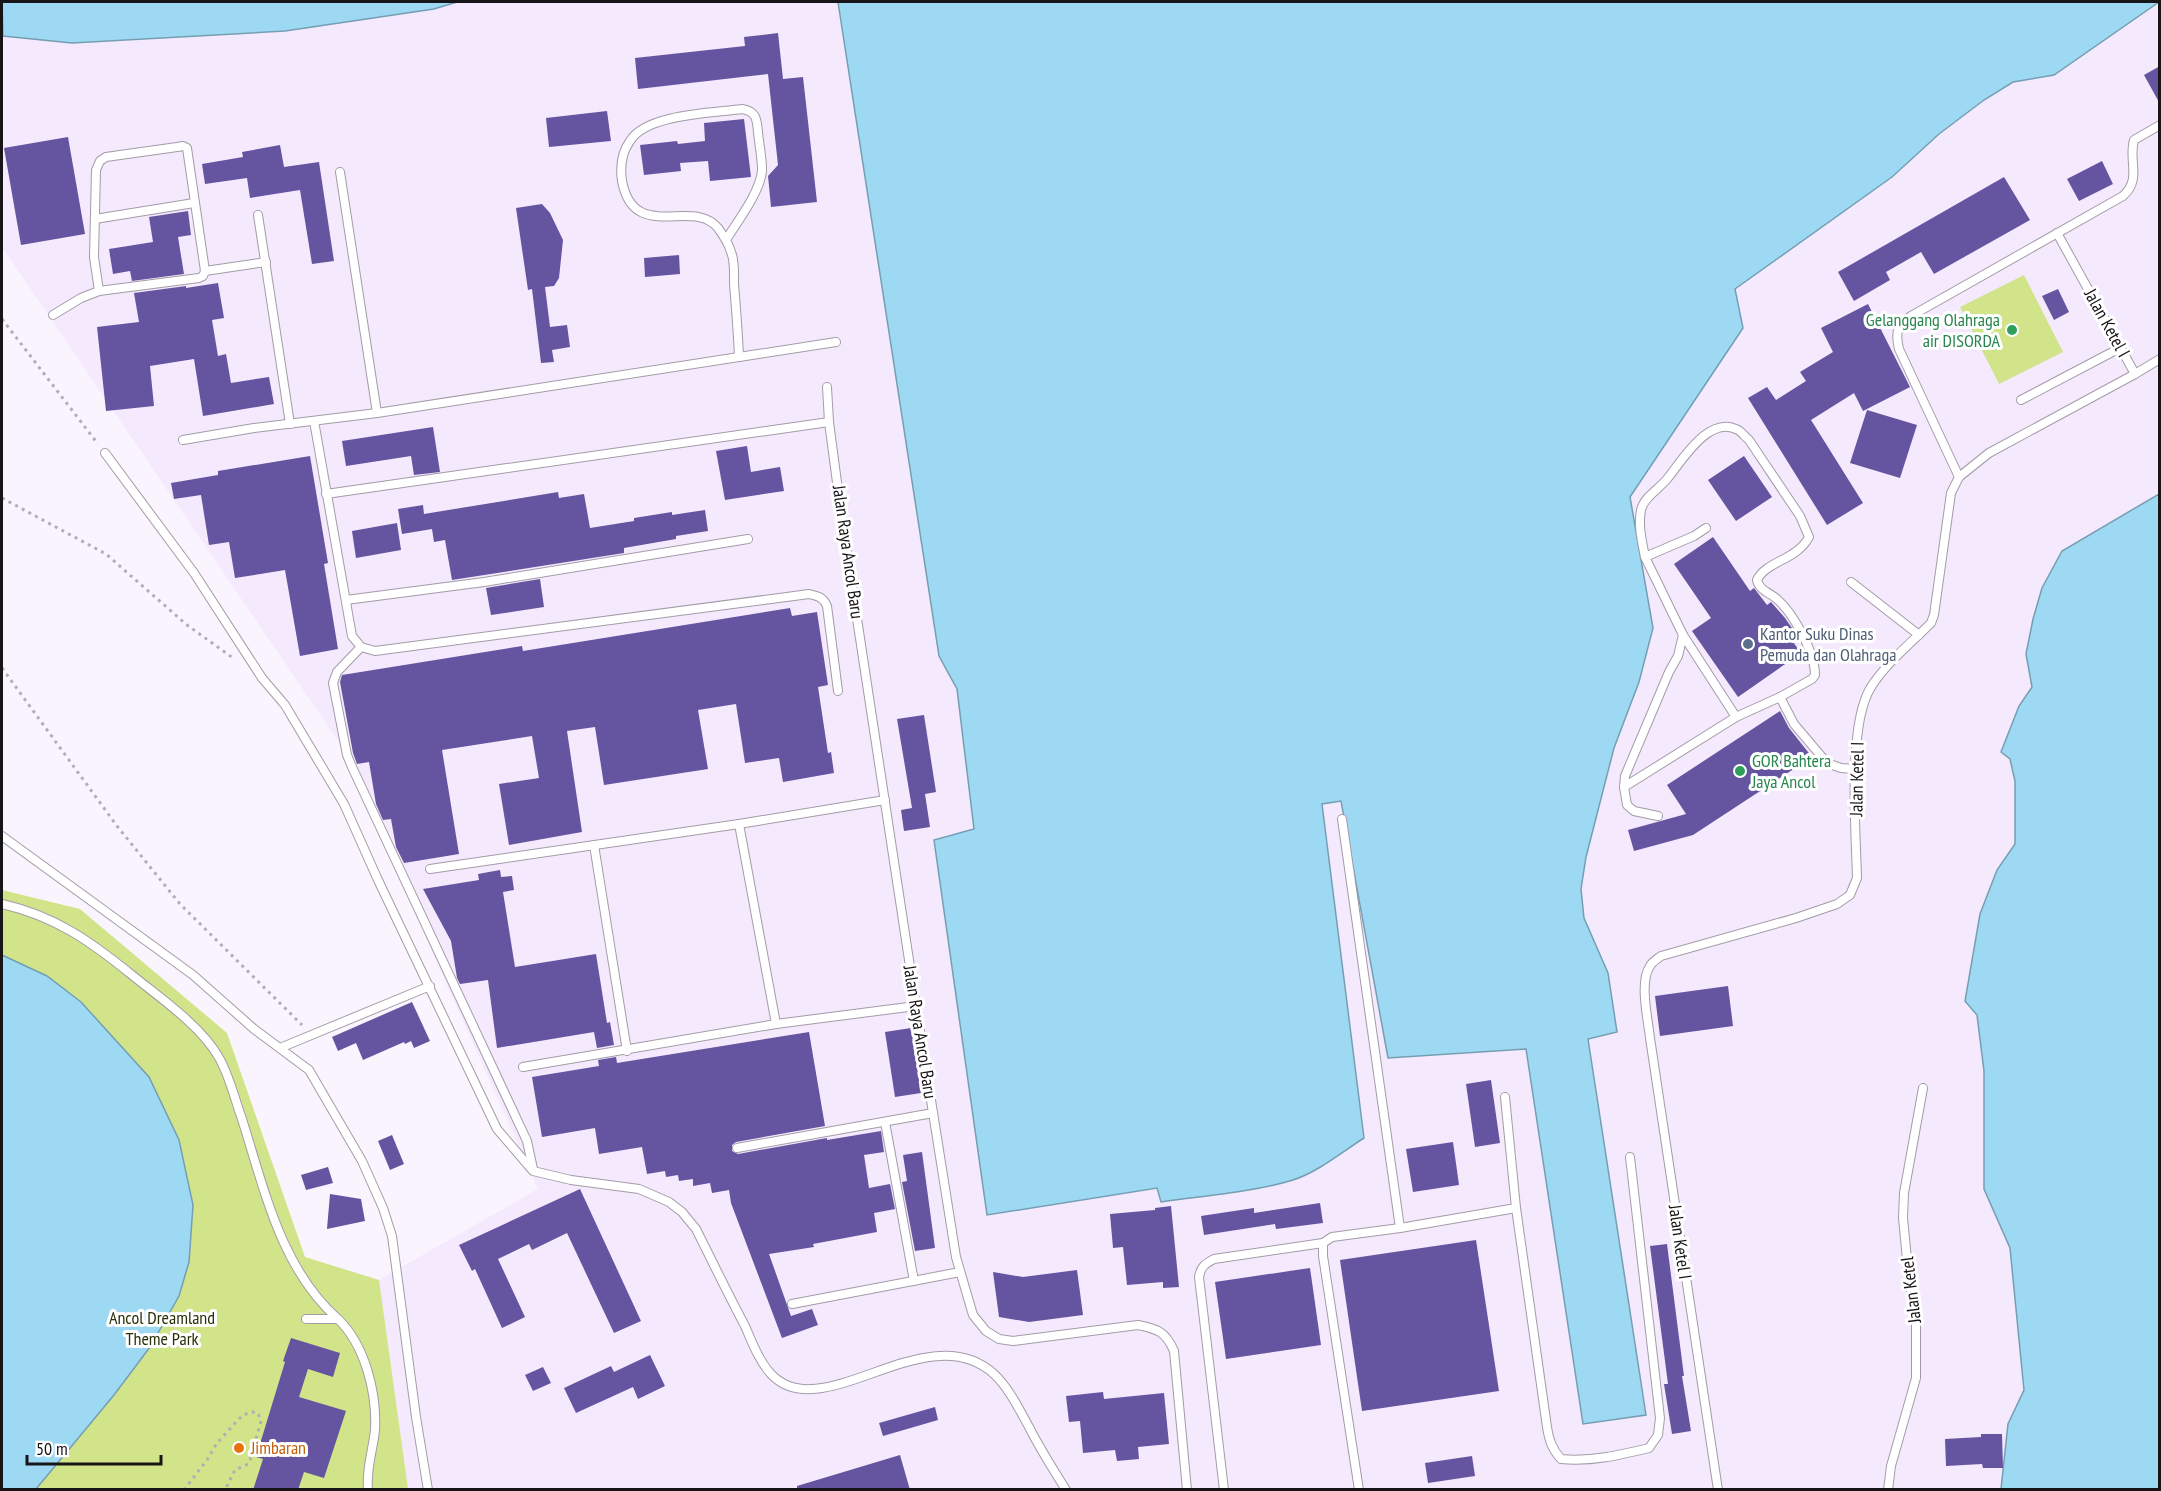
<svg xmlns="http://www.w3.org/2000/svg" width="2161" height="1491" font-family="'PT Sans Narrow',sans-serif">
  <rect width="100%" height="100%" fill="#faf4fe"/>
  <!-- built -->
  <polygon fill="#f5e9fd" points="457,2 838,2 939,656 957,689 974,829 934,840 987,1215 1158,1188 1161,1202 1247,1189 1293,1180 1321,1166 1364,1138 1322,803 1341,801 1388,1058 1608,973 1584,918 1581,889 1586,857 1597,808 1614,748 1622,728 1640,553 1630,497 1743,328 1734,289 1892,177 1939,134 1984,100 2013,82 2054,75 2159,2 2159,494 2062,551 2042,588 2033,619 2026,654 2032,687 2019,706 2001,752 2010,759 2015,781 2015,845 1997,870 1977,1015 1984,1071 1984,1189 2010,1248 2024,1390 2008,1424 2001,1489 117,1489 305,1257 379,1280 538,1189 338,741 2,247 2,38 3,36 72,43 285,31 434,9"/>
  <!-- green -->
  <g fill="#d2e489">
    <polygon points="2024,275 2063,352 1999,384 1960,307"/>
    <polygon points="2,890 80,909 227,1033 305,1257 379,1280 408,1489 2,1490"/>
  </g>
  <!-- water -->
  <g fill="#9ed9f4" stroke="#769eb2" stroke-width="1.5">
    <polygon points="2,2 457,2 434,9 285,31 72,43 3,36"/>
    <path d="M838 2H2159L2054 75 2013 82 1984 100 1939 134 1892 177 1735 289 1743 328 1630 497 1653 628 1639 682 1614 748 1586 857 1581 889 1584 918 1608 973 1617 1032 1588 1039 1646 1415 1583 1424 1526 1049 1388 1058 1341 801 1322 804 1364 1138C1342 1152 1318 1172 1293 1180 1254 1192 1202 1196 1161 1202L1157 1188 987 1215 934 840 974 829 957 689 939 656Z"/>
    <polygon points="2159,494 2159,1489 2001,1489 2008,1424 2024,1390 2010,1248 1984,1189 1984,1071 1977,1015 1965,1001 1980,914 1997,870 2015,844 2015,781 2010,759 2001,752 2019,706 2032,687 2026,654 2033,619 2042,588 2062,551"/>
    <polygon points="2,955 47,976 81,1002 149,1077 179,1140 193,1205 189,1262 179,1296 150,1347 114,1395 36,1489 2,1489"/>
  </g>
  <!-- building -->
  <g fill="#6554a0">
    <polygon points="778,33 783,79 803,77 817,202 771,207 768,176 778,165 768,74 638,89 635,58 745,46 744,37"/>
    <polygon points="2160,66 2160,104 2144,75"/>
    <polygon points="607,111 611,141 549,147 546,118"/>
    <polygon points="744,119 751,177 710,181 708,161 680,163 681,171 644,175 640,145 677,141 678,144 705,141 704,123"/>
    <polygon points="68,137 85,234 21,245 4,148"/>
    <polygon points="280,145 284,167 319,162 334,261 312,264 300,190 250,198 247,178 205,184 202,164 243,157 242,152"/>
    <polygon points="2102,161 2113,184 2079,201 2067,179"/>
    <polygon points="2004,177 2030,220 1934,274 1921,252 1886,272 1890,280 1854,301 1838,272"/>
    <polygon points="542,204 550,213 563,240 559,278 554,286 545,287 550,327 567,325 570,347 552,350 554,362 541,363 532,289 528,290 516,208"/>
    <polygon points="188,211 191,235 178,237 184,274 132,281 130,271 113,274 109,249 153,242 149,217"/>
    <polygon points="679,255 680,274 645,277 644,258"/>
    <polygon points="218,283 224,318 212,320 218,356 226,354 231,383 269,377 274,404 203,416 194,359 150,366 154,406 106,411 97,327 139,322 134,293 186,286 186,288"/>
    <polygon points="2058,289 2069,312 2054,320 2042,296"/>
    <polygon points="1868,304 1910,387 1863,411 1854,393 1811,420 1863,503 1827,525 1748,398 1767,387 1776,400 1806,381 1800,372 1833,352 1821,328"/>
    <polygon points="1867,410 1917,425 1900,478 1850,463"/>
    <polygon points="433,427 440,472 414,475 411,456 346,466 342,441"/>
    <polygon points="747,446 751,472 780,467 784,491 725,500 716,451"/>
    <polygon points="310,456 328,563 324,564 338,649 300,656 285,570 235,578 229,542 209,545 201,495 174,499 171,483 218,475 218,471"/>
    <polygon points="1744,456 1772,497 1736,521 1708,480"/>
    <polygon points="558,492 559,498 584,494 590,528 634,521 634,518 672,512 672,515 705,510 708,531 676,536 676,539 624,548 624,553 452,580 445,540 434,542 432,529 402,534 398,509 423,505 424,514"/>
    <polygon points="397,523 401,550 356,558 352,531"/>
    <polygon points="1713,537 1750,591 1754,588 1767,605 1771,602 1785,618 1794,631 1788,635 1801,653 1738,697 1692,631 1711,618 1674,564"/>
    <polygon points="540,579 544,607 491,615 486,588"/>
    <polygon points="790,608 792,616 817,612 828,685 818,687 828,753 831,752 834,773 783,782 779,758 745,763 736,704 698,710 708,769 604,785 595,727 567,731 582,832 509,845 499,784 539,778 532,736 442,750 459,854 404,863 396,847 391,819 383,820 376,804 369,762 357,764 353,753 340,682 342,675 522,646 523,651"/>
    <polygon points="1780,711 1789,728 1812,757 1693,835 1634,851 1628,830 1686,814 1667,785"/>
    <polygon points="924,715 936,792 925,794 930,827 904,831 901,810 912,808 897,719"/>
    <polygon points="500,870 501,877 512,876 514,890 503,892 515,967 596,954 607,1023 610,1022 614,1045 597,1048 594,1032 497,1048 488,980 460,984 457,978 451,941 423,889 479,880 478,874"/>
    <polygon points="1728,986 1733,1026 1660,1036 1655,996"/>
    <polygon points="412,1002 430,1041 414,1048 411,1041 405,1044 404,1042 363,1060 356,1043 338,1051 332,1037"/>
    <polygon points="911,1028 921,1093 895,1097 885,1032"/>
    <polygon points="809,1032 825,1126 736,1142 732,1145 732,1151 738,1154 827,1138 827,1140 881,1131 884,1152 864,1155 869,1188 890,1184 895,1209 874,1213 877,1232 813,1244 814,1247 769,1254 791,1316 812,1309 818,1325 782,1338 731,1203 729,1190 712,1193 710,1183 693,1186 693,1179 679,1181 678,1175 666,1177 665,1171 647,1174 642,1147 599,1154 595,1128 542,1137 532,1077 599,1066 598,1060 616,1057 617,1063"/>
    <polygon points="1491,1080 1500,1143 1475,1147 1466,1084"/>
    <polygon points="392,1135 404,1164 390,1170 378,1141"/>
    <polygon points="1453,1142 1459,1185 1413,1192 1406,1149"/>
    <polygon points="922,1152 935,1248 915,1251 902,1182 907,1181 903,1155"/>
    <polygon points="328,1167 333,1183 306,1190 301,1175"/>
    <polygon points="580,1189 641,1321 614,1333 567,1233 532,1250 529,1244 498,1259 525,1317 502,1328 475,1269 472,1271 459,1245"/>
    <polygon points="330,1194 361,1199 365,1221 327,1229"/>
    <polygon points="1320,1203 1323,1223 1276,1229 1275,1224 1204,1235 1201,1216 1254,1208 1254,1213"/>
    <polygon points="1171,1206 1179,1287 1163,1288 1163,1282 1127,1285 1123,1247 1113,1248 1110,1214 1155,1210 1155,1208"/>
    <polygon points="1476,1240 1499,1391 1362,1411 1340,1260"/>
    <polygon points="1667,1244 1684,1376 1682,1376 1691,1431 1672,1434 1664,1384 1668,1384 1650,1246"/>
    <polygon points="1310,1268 1321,1345 1226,1359 1215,1282"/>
    <polygon points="1077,1270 1083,1315 1029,1322 999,1317 993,1272 1023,1277"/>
    <polygon points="291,1338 340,1353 333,1377 308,1369 299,1397 346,1411 324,1478 304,1472 298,1490 253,1490 263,1459 256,1457 285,1362 283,1361"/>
    <polygon points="650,1355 665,1386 638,1399 633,1387 576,1413 564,1388 611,1366 614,1372"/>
    <polygon points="543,1367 551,1383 533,1391 525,1375"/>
    <polygon points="1103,1392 1104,1399 1164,1393 1169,1444 1138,1447 1139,1459 1117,1461 1115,1450 1083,1453 1080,1421 1069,1422 1066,1396"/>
    <polygon points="935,1407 938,1420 883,1436 879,1423"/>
    <polygon points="1981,1434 2002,1434 2003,1468 1983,1468 1982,1464 1946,1466 1945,1439 1981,1437"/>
    <polygon points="900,1455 910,1490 797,1490 797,1486"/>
    <polygon points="1472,1456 1475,1476 1428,1483 1425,1463"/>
  </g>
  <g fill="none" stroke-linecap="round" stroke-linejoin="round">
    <!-- lane casing -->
    <g stroke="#a39ca7" stroke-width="10">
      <g id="lane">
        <polyline points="340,172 377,413"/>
        <polyline points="258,215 290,424"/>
        <polyline points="95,219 194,203"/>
        <path d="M726 240C737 222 761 191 762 170 762 157 759 144 758 132 757 119 756 111 742 109 713 113 646 114 630 141 622 152 620 167 622 181 634 244 693 197 718 228 723 235 729 244 731 252 735 261 734 274 734 284 736 308 738 333 739 357"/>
        <polyline points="99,291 199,278 203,276 205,271 266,262"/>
        <polyline points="53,315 81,298 99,291 94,257 96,170 100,161 106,157 177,147 183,146 187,148 205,271"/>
        <polyline points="2135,374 2160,359"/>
        <path d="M827 387 829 422 842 520 916 1006 956 1257 973 1315 986 1331 999 1339 1013 1341 1138 1325C1158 1329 1166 1332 1174 1351L1187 1490"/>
        <polyline points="2021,400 2120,348"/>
        <path d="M314 421 352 636 361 647 375 651 809 594C818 596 823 597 827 606L838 691"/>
        <polyline points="183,440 254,428 377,413 836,342"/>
        <path d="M105 453 194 573 262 678 285 705 344 804 378 880 497 1129 533 1171 571 1180 639 1189 669 1202 682 1212 696 1229C712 1261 728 1294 745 1326 752 1342 759 1361 771 1374 822 1429 927 1313 994 1374 1009 1388 1019 1409 1029 1427 1040 1449 1053 1469 1066 1490"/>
        <path d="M1959 477 1899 349C1895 333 1897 325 1911 316L2123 196C2142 179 2128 161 2134 140L2160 125"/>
        <polyline points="326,494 829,422"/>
        <path d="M1706 528 1694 536 1645 557C1642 542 1638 525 1641 510 1644 497 1659 489 1667 479 1682 461 1709 414 1738 430 1742 432 1745 437 1749 440L1800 516 1809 537C1797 560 1766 561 1757 580 1759 590 1770 593 1777 599 1794 614 1815 653 1815 675L1812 679 1780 697 1794 724 1827 763 1841 768 1855 769"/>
        <polyline points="1645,557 1683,635 1678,656 1669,672 1625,776 1624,787 1627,805 1634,811 1658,816"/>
        <polyline points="1851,582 1919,635"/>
        <polyline points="346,600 484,582 748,539"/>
        <polyline points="1683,635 1736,717 1780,697"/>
        <polyline points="361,647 337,672 333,683 347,755 352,767 527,1141 533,1169"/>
        <polyline points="1624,787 1736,717"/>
        <polyline points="1342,819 1400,1228"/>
        <polyline points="739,824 776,1024"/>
        <polyline points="2,836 193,975 254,1029 309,1070 362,1161 383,1208 392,1236 416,1417 428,1490"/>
        <polyline points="594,845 627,1051"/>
        <polyline points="430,869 739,824 885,800"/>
        <path d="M2 904C55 916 90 941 132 975 160 998 200 1025 218 1056 229 1074 234 1097 241 1116 264 1187 280 1268 338 1319"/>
        <polyline points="280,1048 430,986"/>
        <polyline points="523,1067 776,1024 916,1006"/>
        <polyline points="885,1122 914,1281"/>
        <polyline points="737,1148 933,1113"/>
        <path d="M1516 1208 1547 1427C1549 1440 1552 1449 1561 1459 1591 1462 1620 1455 1649 1448L1658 1435 1660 1418 1630 1157"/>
        <polyline points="792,1304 960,1272"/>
        <path d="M306 1319H338C365 1345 377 1393 375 1430 373 1450 366 1468 368 1490"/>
        <path d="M1224 1490 1199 1277C1201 1266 1205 1264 1214 1259L1323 1243"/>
        <polyline points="1359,1490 1323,1256 1323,1243 1332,1237 1400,1228 1516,1208 1505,1097"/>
        <path d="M1718 1490 1650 1038C1648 1019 1639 982 1650 966 1652 962 1657 959 1661 956L1796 918 1837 904 1850 895 1857 878C1856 832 1847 725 1871 687 1887 662 1911 643 1931 623L1934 615 1951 493 1959 477 1989 453 2135 374 2057 233"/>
        <polyline points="1888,1490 1891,1466 1916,1378 1916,1314 1909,1280 1903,1218 1904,1193 1923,1088"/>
      </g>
    </g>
    <!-- path -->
    <g stroke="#b3aeb6" stroke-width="3" stroke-dasharray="3 4.5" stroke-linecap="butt">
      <polyline points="2,319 98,444"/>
      <polyline points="2,498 106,554 187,625 233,658"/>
      <polyline points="2,668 117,826 180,904 302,1025"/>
      <polyline points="184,1490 207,1460 217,1443 238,1420 243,1415 252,1412 258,1413 261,1421 250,1460 248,1464 235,1470 225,1490"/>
    </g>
    <!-- lane -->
    <use href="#lane" stroke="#fff" stroke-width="8"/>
  </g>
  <!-- markers -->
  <g fill="#2e9e5b" stroke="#fff" stroke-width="2">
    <circle cx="2012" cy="330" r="6"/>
    <circle cx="1740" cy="771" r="6"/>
  </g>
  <circle fill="#5c6f8a" stroke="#fff" stroke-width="2" cx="1748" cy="644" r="6"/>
  <circle fill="#e8710a" stroke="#fff" stroke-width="2" cx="239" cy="1448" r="6"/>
  <g text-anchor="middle" stroke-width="6" stroke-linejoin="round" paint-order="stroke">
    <!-- leisure labels -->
    <g font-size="18" fill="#27864d" stroke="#fff" text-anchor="end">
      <text x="2000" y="326">Gelanggang Olahraga<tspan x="2000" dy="21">air DISORDA</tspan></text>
      <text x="1752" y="767" text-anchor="start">GOR Bahtera<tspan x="1752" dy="21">Jaya Ancol</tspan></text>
    </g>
    <!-- street labels -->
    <g font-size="18" fill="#181519" stroke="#fff">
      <text transform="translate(2107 323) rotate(61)" y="6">Jalan Ketel I</text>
      <text transform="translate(848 552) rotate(82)" y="6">Jalan Raya Ancol Baru</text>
      <text transform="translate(1857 779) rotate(-89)" y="6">Jalan Ketel I</text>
      <text transform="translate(920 1032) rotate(81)" y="6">Jalan Raya Ancol Baru</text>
      <text transform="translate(1680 1242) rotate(82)" y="6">Jalan Ketel I</text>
      <text transform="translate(1911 1290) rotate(-97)" y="6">Jalan Ketel</text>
    </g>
    <!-- service labels -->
    <g font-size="18" fill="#4e5e75" stroke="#fff" text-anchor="start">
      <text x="1760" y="640">Kantor Suku Dinas<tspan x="1760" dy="21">Pemuda dan Olahraga</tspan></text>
    </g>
    <!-- park labels -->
    <g font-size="18" fill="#292f07" stroke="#fff">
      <text x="162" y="1324">Ancol Dreamland<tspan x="162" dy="21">Theme Park</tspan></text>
    </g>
    <!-- food labels -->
    <g font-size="18" fill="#c56008" stroke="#fff" text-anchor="start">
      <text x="251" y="1454">Jimbaran</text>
    </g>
  </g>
  <!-- border -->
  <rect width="2161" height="1491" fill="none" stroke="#181519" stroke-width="6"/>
  <!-- scale -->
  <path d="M27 1455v9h134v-9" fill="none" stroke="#181519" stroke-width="3"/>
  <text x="36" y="1455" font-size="18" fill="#181519" stroke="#ffffff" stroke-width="4.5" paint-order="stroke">50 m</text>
</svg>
